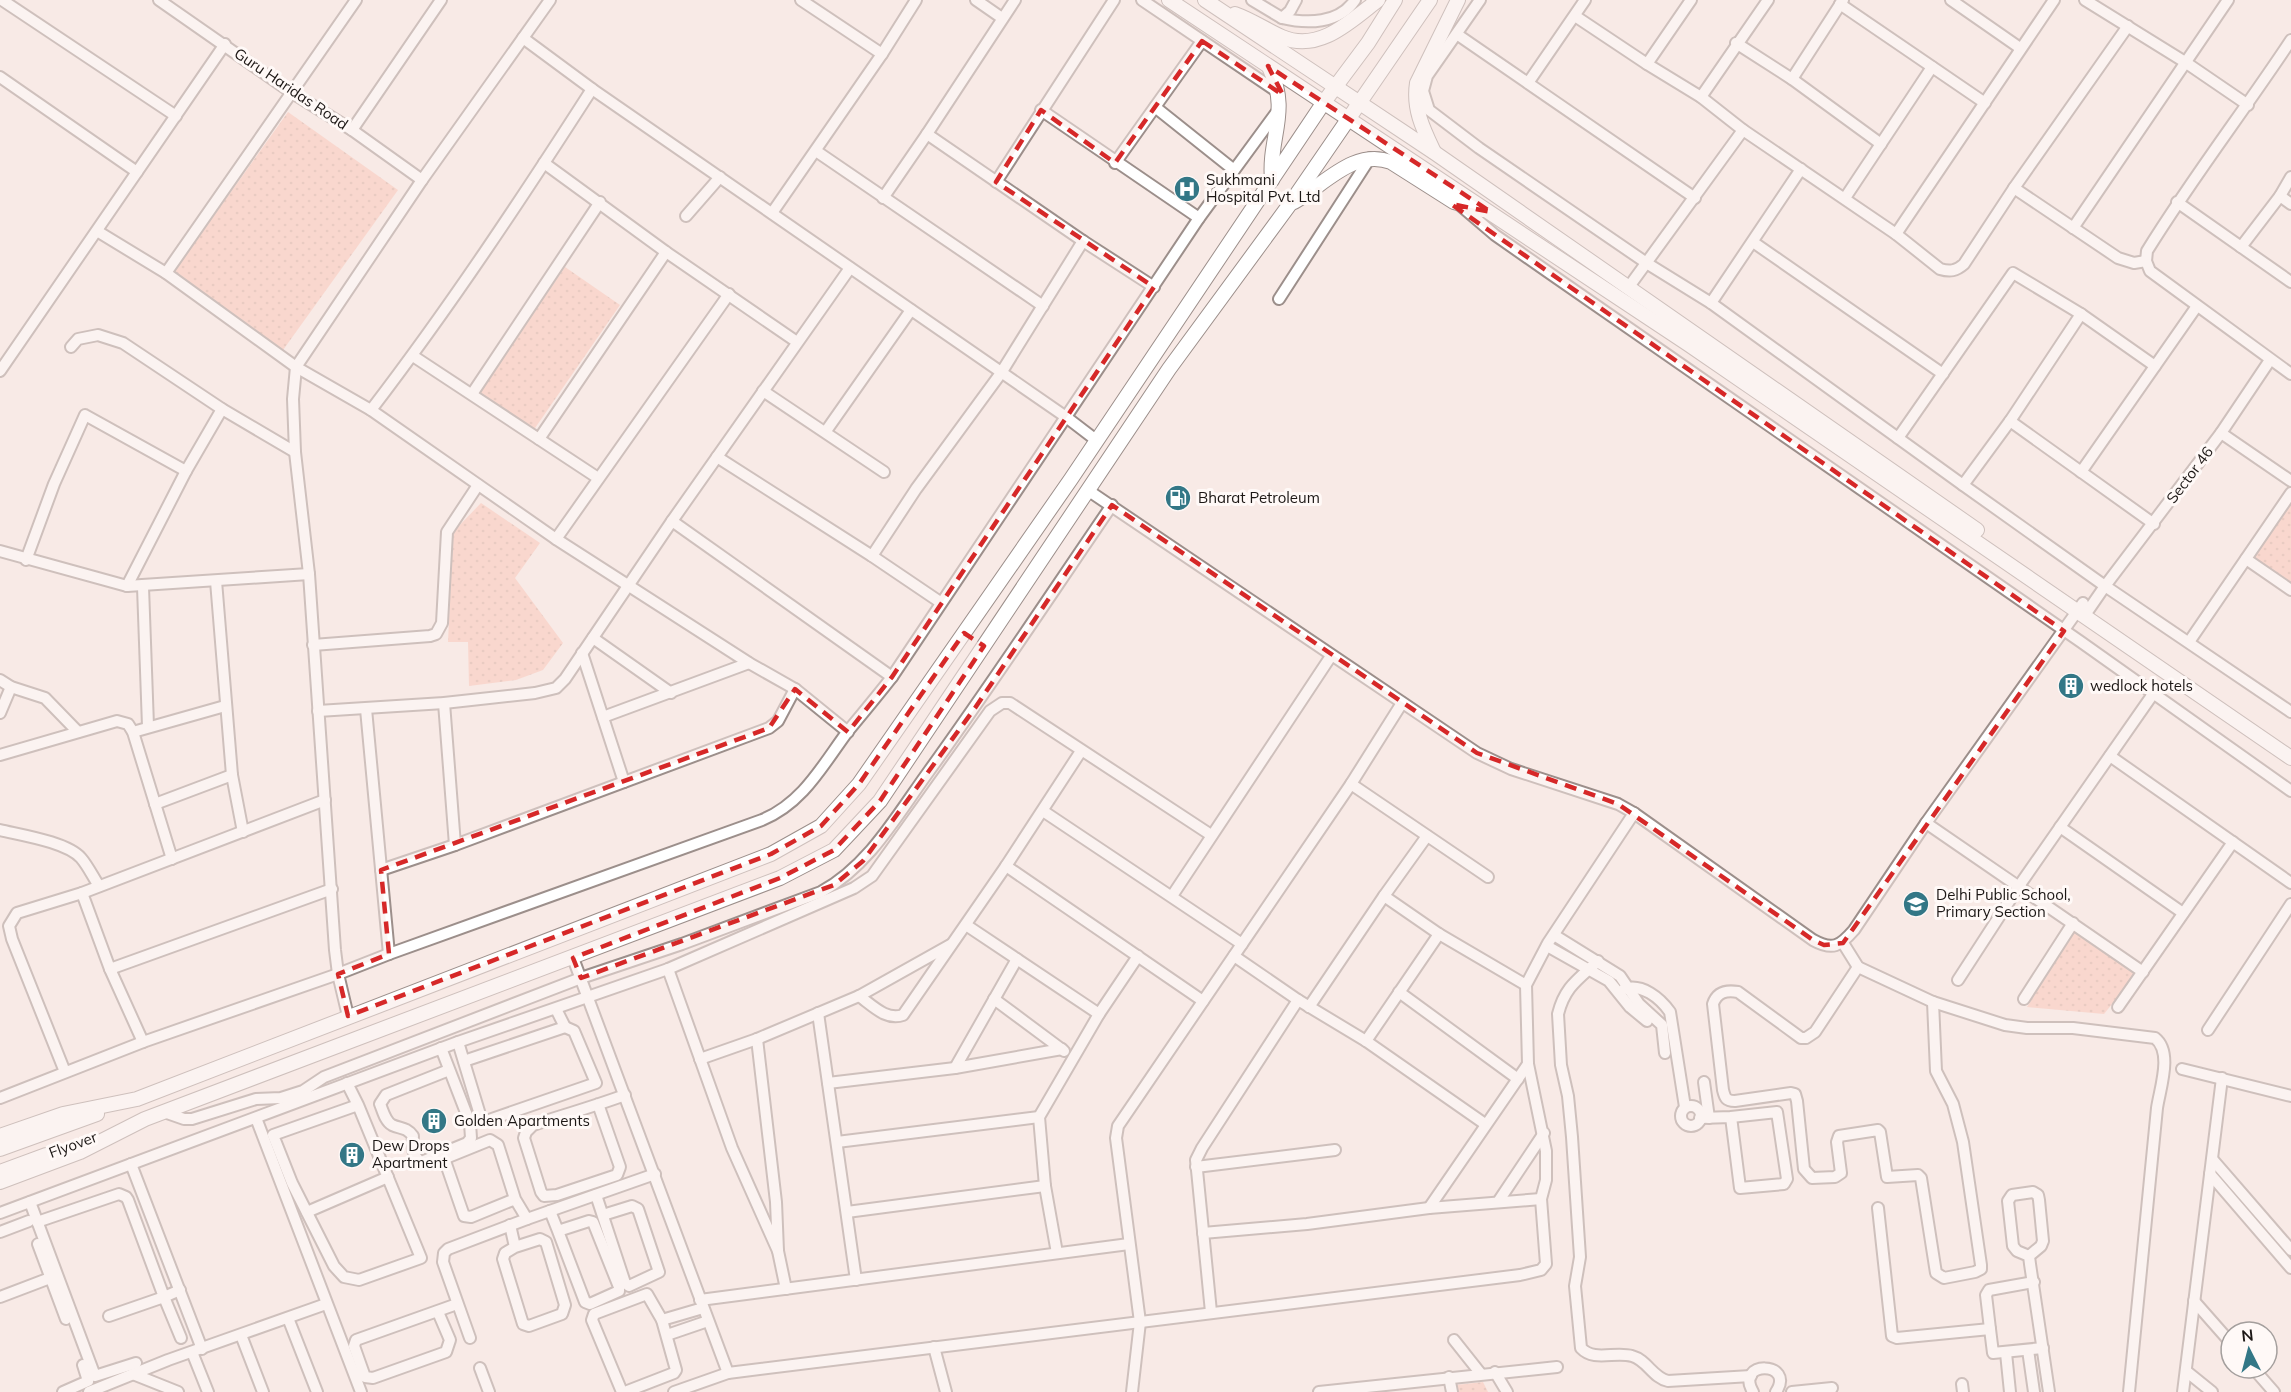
<svg xmlns="http://www.w3.org/2000/svg" width="2291" height="1392" font-family="Mulish,sans-serif">
  <defs>
    <pattern id="park-dots" width="8" height="8" patternUnits="userSpaceOnUse" patternTransform="scale(1.5)"><rect width="8" height="8" fill="#fbc2b2"/><path d="M2 2h.1M6 6h.1" fill="none" stroke="#d7a698" stroke-width="1.8" stroke-linecap="round"/></pattern>
  </defs>
  <rect width="100%" height="100%" fill="#f8eae6"/>
  <!-- park -->
  <g fill="url(#park-dots)">
    <polygon points="288,112 398,190 283,350 173,273"/>
    <polygon points="565,267 620,305 533,431 478,393"/>
    <polygon points="2291,502 2291,584 2252,556"/>
    <polygon points="481,503 540,543 515,578 563,643 543,670 516,680 469,686 468,642 448,642 453,532"/>
    <polygon points="2076,929 2138,972 2104,1014 2027,1007"/>
    <polygon points="1483,1382 1488,1392 1457,1392 1456,1385"/>
  </g>
  <g fill="none" stroke-linecap="round" stroke-linejoin="round">
    <!-- minor casing -->
    <g stroke="#9c8f8b" stroke-width="14">
      <g id="minor">
        <polyline points="2,0 176,116"/>
        <polyline points="159,0 291,92 352,130 422,180"/>
        <polyline points="801,0 882,54"/>
        <polyline points="976,0 1002,18"/>
        <polyline points="1142,0 1278,92"/>
        <polyline points="1252,0 1282,18 1290,11 1296,0"/>
        <polyline points="1480,0 1427,76 1423,91 1429,110 1479,148 1648,264 1711,303 1963,485 2105,586 2291,712"/>
        <polyline points="1951,0 2020,48"/>
        <polyline points="2085,0 2185,62 2248,105"/>
        <polyline points="1840,4 1985,103"/>
        <path d="M1575 16 1647 64 1701 97 1743 130 1896 234 1940 269C1950 272 1956 271 1964 264L2014 188 2128 26"/>
        <path d="M1282 18C1307 24 1339 24 1355 0"/>
        <polyline points="1458,35 1695,198"/>
        <polyline points="523,38 592,89 1066,417 1096,440"/>
        <path d="M2291 40C2244 111 2192 178 2147 251L2146 261 2150 271 2291 374"/>
        <polyline points="1736,43 1792,79 1881,144"/>
        <polyline points="1647,64 1691,0"/>
        <polyline points="0,77 137,172"/>
        <polyline points="1792,79 1843,0"/>
        <polyline points="1528,83 1585,0"/>
        <polyline points="1701,97 1768,0"/>
        <polyline points="1155,107 1234,170"/>
        <polyline points="1041,110 1199,218"/>
        <polyline points="352,130 441,0"/>
        <polyline points="927,134 1083,241 1154,287"/>
        <polyline points="816,151 1043,306"/>
        <polyline points="544,163 666,252 797,342"/>
        <polyline points="1115,163 1202,41"/>
        <polyline points="996,182 1114,0"/>
        <polyline points="2014,188 2118,258 2134,263 2146,261"/>
        <polyline points="2280,196 2291,204"/>
        <polyline points="883,198 927,134 1015,0"/>
        <polyline points="1845,198 1932,67"/>
        <polyline points="2177,202 2291,282"/>
        <polyline points="1461,206 1495,235 1548,272 2081,642 2291,791"/>
        <polyline points="772,213 882,54 916,0"/>
        <polyline points="686,216 720,177"/>
        <polyline points="2073,228 2228,0"/>
        <polyline points="97,231 166,273 296,367 371,410 556,539 749,663 795,689 848,732"/>
        <polyline points="1896,234 2054,0"/>
        <polyline points="1753,242 1943,374"/>
        <polyline points="2241,247 2280,196 2291,177"/>
        <polyline points="166,273 356,0"/>
        <polyline points="1628,288 1743,130"/>
        <polyline points="1279,299 1370,158"/>
        <polyline points="1711,303 1801,169"/>
        <polyline points="71,347 78,339 98,335 123,343 222,409 295,452"/>
        <polyline points="413,356 598,478"/>
        <polyline points="0,371 225,44"/>
        <polyline points="763,391 884,472"/>
        <polyline points="472,394 600,202"/>
        <path d="M371 410C450 307 522 198 592 89"/>
        <polyline points="2010,421 2154,524"/>
        <polyline points="826,431 911,310"/>
        <polyline points="2221,433 2291,481"/>
        <polyline points="1898,438 2013,273 2081,314 2155,366"/>
        <polyline points="539,439 666,252"/>
        <polyline points="717,457 872,556 940,602"/>
        <polyline points="2081,472 2197,306"/>
        <polyline points="1963,485 2010,421 2081,314"/>
        <path d="M1089 491 1477 753 1511 769 1618 804 1634 813 1813 940C1833 951 1840 946 1854 930L1926 823 2083 603"/>
        <polyline points="672,521 892,677"/>
        <polyline points="556,539 729,294"/>
        <polyline points="0,551 127,586 309,574"/>
        <polyline points="872,556 916,489 1001,373 1083,241"/>
        <polyline points="2246,559 2291,590"/>
        <polyline points="26,560 54,484 85,415 186,471"/>
        <polyline points="216,581 232,775 243,832"/>
        <polyline points="127,586 186,471 222,409"/>
        <polyline points="143,587 148,726"/>
        <polyline points="2085,615 2105,586 2221,433 2270,360"/>
        <polyline points="593,638 671,693"/>
        <polyline points="2189,642 2291,493"/>
        <polyline points="313,645 430,636 436,634 442,623 447,532 478,485"/>
        <polyline points="582,653 624,782"/>
        <polyline points="0,680 11,687 45,698 78,732"/>
        <polyline points="444,703 455,845"/>
        <polyline points="366,709 389,954"/>
        <polyline points="318,711 444,703 535,693 556,688 565,679 672,521 850,268"/>
        <polyline points="0,713 11,687"/>
        <polyline points="603,717 749,663"/>
        <polyline points="133,732 225,706"/>
        <polyline points="0,755 117,721 128,724 133,732 172,859"/>
        <polyline points="2110,756 2291,883"/>
        <polyline points="1351,784 1488,877"/>
        <polyline points="155,804 232,775"/>
        <polyline points="1043,811 1242,944"/>
        <polyline points="1926,823 2143,972"/>
        <polyline points="2060,827 2183,913"/>
        <path d="M0 830C21 835 67 842 81 858 88 866 93 877 99 886"/>
        <polyline points="1006,866 1203,1001"/>
        <polyline points="381,870 455,845 769,728 778,721 795,689"/>
        <polyline points="82,893 110,969 143,1042"/>
        <polyline points="1172,896 1331,656"/>
        <polyline points="1384,896 1439,934 1526,985"/>
        <polyline points="966,925 1099,1014"/>
        <polyline points="1554,935 1620,976 1639,1004 1662,1025 1665,1053"/>
        <path d="M1843 943 1858 967 1933 1002 2005 1025 2027 1028H2073L2155 1038C2173 1052 2160 1088 2157 1108L2129 1392"/>
        <polyline points="1547,946 1609,981 1630,1007 1647,1021"/>
        <polyline points="1234,956 1298,1000 1366,1041 1485,1124"/>
        <polyline points="573,958 728,1373"/>
        <path d="M1598 961C1579 979 1565 986 1558 1014L1561 1065 1568 1096 1572 1137 1580 1257 1575 1286 1581 1348C1594 1362 1615 1351 1632 1356 1647 1360 1653 1378 1668 1381L1751 1376"/>
        <path d="M1858 967 1815 1032 1806 1038H1801L1738 992C1726 990 1717 992 1713 1004L1723 1090C1725 1098 1726 1101 1735 1101L1791 1093 1795 1094 1797 1101 1804 1169 1812 1178 1835 1177 1841 1173 1837 1142 1839 1136 1878 1130 1880 1132 1887 1177 1918 1175 1921 1178 1936 1273 1944 1278 1975 1272 1981 1269V1265L1963 1142 1953 1104 1936 1071 1933 1002"/>
        <polyline points="110,969 332,889"/>
        <polyline points="668,969 732,1148 778,1251"/>
        <polyline points="1958,980 2019,886 2153,694"/>
        <path d="M1624 989C1642 983 1660 998 1670 1012L1685 1107"/>
        <polyline points="1399,992 1518,1079"/>
        <path d="M859 996C872 1005 886 1021 903 1015L1006 866 1081 751"/>
        <polyline points="994,999 1064,1051"/>
        <polyline points="2024,999 2073,923"/>
        <polyline points="1309,1007 1384,896 1427,836"/>
        <polyline points="2118,1007 2233,842"/>
        <polyline points="818,1013 856,1280"/>
        <polyline points="348,1016 338,974 335,950 309,574 295,452 293,399 296,367 422,180 550,0"/>
        <polyline points="2208,1030 2291,904"/>
        <polyline points="757,1039 776,1202 778,1251 786,1289"/>
        <polyline points="1366,1041 1439,934"/>
        <polyline points="458,1042 481,1118 486,1121 596,1083 574,1031 565,1027"/>
        <path d="M441 1048 470 1123 471 1138 467 1143 421 1162C412 1156 412 1146 413 1136 406 1127 401 1129 392 1125 385 1121 383 1111 380 1104L386 1095 449 1070"/>
        <polyline points="700,1059 757,1039 859,996 950,945"/>
        <polyline points="464,1061 565,1027 556,1009"/>
        <polyline points="955,1068 1017,959"/>
        <polyline points="2182,1069 2291,1096"/>
        <polyline points="65,1072 12,939 9,926 17,913 82,893 325,800"/>
        <polyline points="1704,1082 1709,1118"/>
        <polyline points="347,1083 358,1105 273,1135 292,1183 334,1266 344,1277 359,1280 421,1258 358,1105"/>
        <polyline points="828,1083 955,1068 1062,1049"/>
        <path d="M0 1098 143 1042 338 974 389 954 762 820C803 803 822 766 848 731 863 713 878 695 892 677L1199 218 1279 109"/>
        <path d="M598 1104 620 1167 617 1175 557 1195 544 1196 541 1192 524 1138 526 1132 533 1125C564 1115 595 1106 625 1095"/>
        <circle cx="1691" cy="1116" r="10"/>
        <path d="M164 1112 184 1119H192L256 1099 281 1098 303 1091 324 1077 581 978 682 944 821 892C869 866 897 815 929 771 992 684 1051 594 1112 505"/>
        <polyline points="256,1118 361,1392"/>
        <polyline points="1700,1118 1731,1117 1777,1112 1787,1179 1784,1184 1740,1188 1731,1117"/>
        <polyline points="837,1142 1039,1117"/>
        <polyline points="2213,1160 2291,1250"/>
        <polyline points="131,1164 202,1349"/>
        <polyline points="1196,1167 1335,1150"/>
        <polyline points="2210,1174 2291,1268"/>
        <polyline points="596,1195 625,1283 629,1286 659,1272 638,1209 632,1206 603,1215"/>
        <polyline points="515,1199 471,1217 464,1216 445,1161 448,1157 490,1140 498,1145 515,1199 527,1219"/>
        <polyline points="30,1202 95,1376 136,1363"/>
        <polyline points="1498,1202 1544,1133"/>
        <polyline points="1429,1208 1528,1064"/>
        <polyline points="1878,1208 1892,1336 1897,1338 1990,1329 1993,1353 2043,1348"/>
        <polyline points="550,1211 558,1231 589,1221 593,1222 619,1287 619,1291 590,1304 585,1302 558,1231"/>
        <polyline points="307,1212 388,1177"/>
        <polyline points="847,1212 1045,1186"/>
        <polyline points="0,1213 458,1042 668,969 854,888 872,876 990,711 1002,703 1010,703 1211,835"/>
        <polyline points="37,1222 119,1194 126,1197 128,1200 164,1297 180,1290"/>
        <polyline points="510,1225 515,1247 505,1253 503,1259 523,1324 529,1326 562,1314 565,1305 546,1242 540,1239 515,1247"/>
        <polyline points="0,1232 29,1221"/>
        <polyline points="1203,1233 1307,1224 1429,1208 1541,1199"/>
        <polyline points="38,1244 66,1319"/>
        <polyline points="1057,1253 1045,1186 1039,1117 1099,1014 1138,956"/>
        <polyline points="2029,1256 2041,1246 2043,1241 2039,1200 2038,1195 2033,1192 2012,1195 2008,1201 2013,1246 2017,1251 2029,1256 2030,1264 2049,1392"/>
        <polyline points="0,1297 50,1278"/>
        <polyline points="700,1300 1129,1244"/>
        <polyline points="2194,1301 2231,1343"/>
        <polyline points="438,1312 450,1340 446,1352 373,1378 365,1377 354,1346 356,1340 457,1304"/>
        <polyline points="1211,1312 1196,1160 1202,1148 1298,1000"/>
        <polyline points="109,1316 164,1297 181,1338"/>
        <polyline points="288,1318 317,1392"/>
        <polyline points="662,1320 703,1308"/>
        <polyline points="1990,1329 1986,1295 1989,1290 2034,1282"/>
        <polyline points="241,1335 263,1392"/>
        <polyline points="667,1335 708,1321"/>
        <polyline points="470,1338 443,1262 444,1253 448,1249 527,1219 655,1174"/>
        <polyline points="1454,1340 1481,1374"/>
        <polyline points="934,1347 946,1392"/>
        <polyline points="2028,1350 2034,1392"/>
        <polyline points="192,1352 208,1392"/>
        <polyline points="2006,1353 2010,1392"/>
        <polyline points="480,1368 489,1392"/>
        <polyline points="2253,1368 2274,1392"/>
        <polyline points="2186,1371 2212,1392"/>
        <polyline points="1495,1372 1507,1392"/>
        <polyline points="133,1374 178,1392"/>
        <polyline points="1449,1377 1452,1392"/>
        <polyline points="1962,1384 1963,1392"/>
        <polyline points="63,1392 88,1381 83,1365"/>
        <polyline points="89,1392 168,1360 326,1304"/>
        <polyline points="622,1392 592,1320 594,1314 647,1294 662,1320 676,1370 674,1373 625,1392"/>
        <polyline points="674,1392 728,1373 1520,1275 1541,1270 1546,1264 1541,1199 1546,1180 1546,1151 1528,1064 1526,985 1548,943 1634,813"/>
        <polyline points="1132,1392 1140,1322 1116,1138 1118,1126 1351,784 1402,703"/>
        <polyline points="1319,1392 1557,1367"/>
        <path d="M1753 1392C1734 1360 1796 1361 1776 1392"/>
        <polyline points="1792,1392 1832,1388"/>
        <polyline points="2183,1392 2222,1078"/>
      </g>
    </g>
    <!-- major casing -->
    <g stroke="#9c8f8b" stroke-width="16">
      <g id="major">
        <polyline points="1169,0 1688,344 2291,758"/>
        <polyline points="1205,0 1435,153 1977,530"/>
        <path d="M1235 14C1252 20 1266 30 1282 37 1319 53 1351 21 1378 0"/>
        <path d="M1269 67C1291 112 1268 137 1272 180"/>
        <path d="M1434 152C1423 129 1413 109 1417 83L1458 0"/>
        <path d="M1294 202C1324 185 1354 148 1391 162L1454 202 1483 210"/>
        <polyline points="0,1136 63,1114 137,1099 771,854 821,826 859,784 1071,479 1324,102 1368,43 1395,0"/>
        <polyline points="0,1149 97,1114"/>
        <polyline points="0,1172 46,1155"/>
        <polyline points="0,1182 80,1152 145,1119 780,878 834,850 880,801 1169,369 1290,204 1430,0"/>
      </g>
    </g>
    <!-- minor -->
    <use href="#minor" stroke="#fff" stroke-width="10"/>
    <!-- major -->
    <use href="#major" stroke="#fff" stroke-width="14"/>
  </g>
  <!-- marked area -->
  <path d="M0 0H2291V1392H0ZM1202 41 1283 95 1268 66 1491 212 1451 204 2064 631 1843 943 1824 945 1813 940 1618 804 1477 753 1112 505 975 708 863 861 834 885 581 978 573 958 780 878 834 850 880 801 984 646 964 633 859 784 821 826 771 854 348 1016 338 974 389 954 381 870 769 728 795 689 848 732 892 677 1154 287 996 182 1041 110 1115 163Z" fill="#f8eae6" fill-opacity=".55" fill-rule="evenodd"/>
  <path fill="none" stroke="#d62828" stroke-width="4.5" stroke-dasharray="12 8" stroke-linejoin="round" d="M1202 41 1283 95 1268 66 1491 212 1451 204 2064 631 1843 943 1824 945 1813 940 1618 804 1477 753 1112 505 975 708 863 861 834 885 581 978 573 958 780 878 834 850 880 801 984 646 964 633 859 784 821 826 771 854 348 1016 338 974 389 954 381 870 769 728 795 689 848 732 892 677 1154 287 996 182 1041 110 1115 163Z"/>
  <!-- icons -->
  <defs>
    <g id="hospital-disc" transform="scale(1.35)"><circle r="9.5" fill="#337786" stroke="#fff9f7"/><path d="M-5-5h3v3.5h4V-5h3V5h-3V1.5h-4V5h-3Z" fill="#fff"/></g>
    <g id="fuel-disc" transform="scale(1.35)"><circle r="9.5" fill="#337786" stroke="#fff9f7"/><path d="M-5.5-6h7V0h2V4h1.3V-2.5L3-4.5l.8-.8L6-3V5H2.5V1h-1V6h-7ZM-4.2-4.7v3.2H.2V-4.7Z" fill="#fff"/></g>
    <g id="building-disc" transform="scale(1.35)"><circle r="9.5" fill="#337786" stroke="#fff9f7"/><path d="M-4-6H4V6H1V3H-1V6H-4ZM-2.5-4.3h1.7v1.8h-1.7ZM.8-4.3h1.7v1.8H.8ZM-2.5-1h1.7V.8h-1.7ZM.8-1h1.7V.8H.8Z" fill="#fff"/></g>
    <g id="school-disc" transform="scale(1.35)"><circle r="9.5" fill="#337786" stroke="#fff9f7"/><path d="M0-5L7-2L0 1L-7-2ZM-4 1L0 2.5L4 1V4Q0 6-4 4Z" fill="#fff"/></g>
  </defs>
  <g fill-rule="evenodd">
    <use href="#hospital-disc" x="1187" y="189"/>
    <use href="#fuel-disc" x="1178" y="498"/>
    <use href="#building-disc" x="2071" y="686"/>
    <use href="#school-disc" x="1916" y="904"/>
    <use href="#building-disc" x="434" y="1121"/>
    <use href="#building-disc" x="352" y="1155"/>
  </g>
  <g text-anchor="middle" stroke-width="6" stroke-linejoin="round" paint-order="stroke">
    <!-- street labels -->
    <g font-size="15" fill="#1c1715" stroke="#fff9f7">
      <text transform="translate(291 89) rotate(34)" y="5">Guru Haridas Road</text>
      <text transform="translate(2190 475) rotate(-53)" y="5">Sector 46</text>
      <text transform="translate(73 1145) rotate(-20)" y="5">Flyover</text>
    </g>
    <!-- poi labels -->
    <g font-size="15" fill="#1c1715" stroke="#fff9f7" text-anchor="start">
      <text x="1206" y="185">Sukhmani<tspan x="1206" dy="17">Hospital Pvt. Ltd</tspan></text>
      <text x="1198" y="503">Bharat Petroleum</text>
      <text x="2090" y="691">wedlock hotels</text>
      <text x="1936" y="900">Delhi Public School,<tspan x="1936" dy="17">Primary Section</tspan></text>
      <text x="454" y="1126">Golden Apartments</text>
      <text x="372" y="1151">Dew Drops<tspan x="372" dy="17">Apartment</tspan></text>
    </g>
  </g>
  <!-- north arrow -->
  <g transform="translate(2249 1350) rotate(354)"><circle r="28" fill="#fff9f7" stroke="#a49f9d" stroke-width="1.5"/>
  <path d="M0-4.5L10 22L0 15L-10 22Z" fill="#337786"/>
  <text y="-9" font-size="16" font-weight="bold" text-anchor="middle" fill="#1c1715">N</text>
  </g>
</svg>
